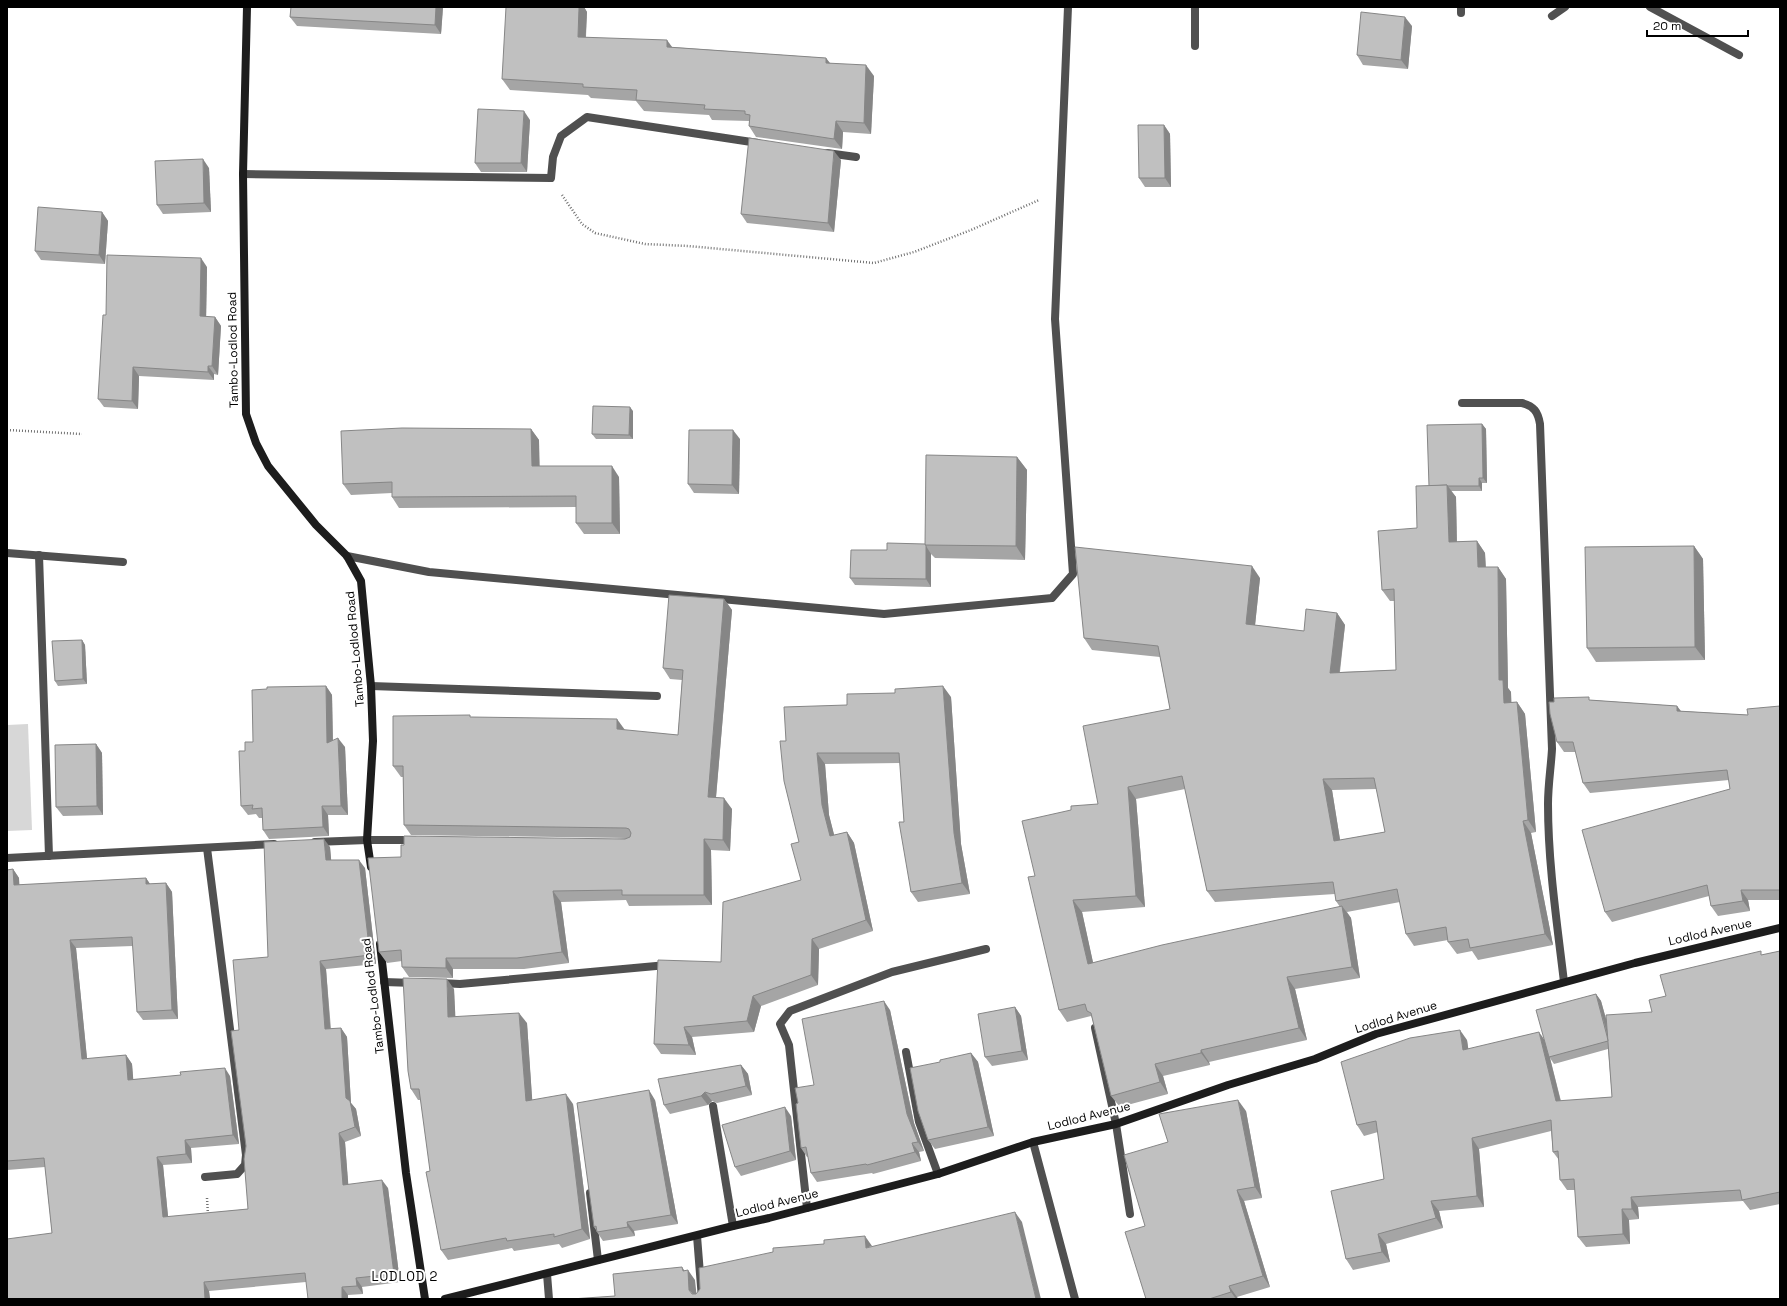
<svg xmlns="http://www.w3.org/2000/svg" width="1787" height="1306" font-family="'Space Grotesk',sans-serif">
  <rect width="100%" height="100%" fill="#fff"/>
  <!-- green -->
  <polygon fill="#d7d7d7" points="28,724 32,830 7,831 7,725"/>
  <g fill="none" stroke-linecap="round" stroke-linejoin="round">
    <!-- path -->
    <g stroke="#727272" stroke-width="2.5" stroke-dasharray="1 2" stroke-linecap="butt">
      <polyline points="562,195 582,224 595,233 645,244 688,246 874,263 914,252 971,230 1039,200"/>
      <polyline points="7,430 82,434"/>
      <polyline points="207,1198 208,1215"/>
    </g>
    <!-- lane -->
    <g stroke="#505050" stroke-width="8">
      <polyline points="1650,7 1739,55"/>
      <polyline points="1552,16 1565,7"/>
      <polyline points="827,153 856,157"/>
      <polyline points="243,174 551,178 553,157 561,136 587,117 758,143"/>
      <path d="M1462 403H1522C1534 406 1538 412 1540 424L1552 749C1551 767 1548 785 1548 804 1548 863 1557 923 1564 982"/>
      <polyline points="371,686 657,696"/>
      <polyline points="1095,1028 1116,1124 1130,1214"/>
      <polyline points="906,1052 919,1122 938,1174"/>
      <polyline points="713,1106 733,1226"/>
      <polyline points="205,1177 237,1174 245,1165 246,1155 207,848"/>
      <polyline points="590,1193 598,1260"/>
      <polyline points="697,1236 702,1299"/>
    </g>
    <!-- street -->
    <g stroke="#505050" stroke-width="8">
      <polyline points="1461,7 1461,13"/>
      <polyline points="1195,46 1195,7"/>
      <polyline points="7,553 123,562"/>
      <polyline points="39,555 49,856"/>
      <polyline points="347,556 429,572 884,614 1052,598 1073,574 1055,319 1068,7"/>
      <polyline points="315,842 367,840 414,840"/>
      <polyline points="7,858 274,844"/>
      <polyline points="384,982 414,983"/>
      <polyline points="440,983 460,984 667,965"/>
      <polyline points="1033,1142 1075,1299"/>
      <polyline points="807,1208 789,1045 780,1024 790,1011 892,972 986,949"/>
      <polyline points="547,1274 549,1299"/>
    </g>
    <!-- secondary -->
    <g stroke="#1d1d1d" stroke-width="8">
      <polyline points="247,7 243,174 246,414 256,443 268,466 316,525 347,556 361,581 371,686 373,741 367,840 371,867"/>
      <polyline points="380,944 406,1173 425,1299"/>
      <polyline points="445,1299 733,1226 769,1218 938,1174 1033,1142 1116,1124 1228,1085 1315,1059 1376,1034 1635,963 1780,928"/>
    </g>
  </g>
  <!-- wall -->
  <g fill="#a5a5a5" fill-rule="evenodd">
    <polygon points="291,7 443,7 441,34 297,26 290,17"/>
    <polygon points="584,7 587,12 586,37 672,47 826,58 830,63 874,76 871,134 843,132 842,149 756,137 749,126 749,121 712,120 709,115 644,111 636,101 591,98 588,95 510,90 502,79"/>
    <polygon points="1412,26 1408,69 1363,65 1357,55"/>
    <polygon points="530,120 527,172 481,172 475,163"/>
    <polygon points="1164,125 1170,134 1171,187 1145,187 1139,178"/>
    <polygon points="841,160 834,232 747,223 741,214"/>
    <polygon points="209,168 211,212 163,214 157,205"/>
    <polygon points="102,212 108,221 105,264 41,260 35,251"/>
    <polygon points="207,267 206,317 215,317 221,326 218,375 214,374 214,380 139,376 138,409 104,407 98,399 106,315"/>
    <polygon points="633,411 633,439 596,439 592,434"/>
    <path d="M1482 424 1486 429 1487 483H1482V491H1451L1456 497 1457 542 1477 541 1485 553 1486 567H1498L1506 579 1508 688 1511 692V702H1517L1525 714 1536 832 1531 833 1553 945 1478 960 1472 951 1457 954 1448 942V940L1414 946 1406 934 1400 902 1347 912 1351 918 1360 978 1295 989 1307 1040 1209 1062 1210 1065 1163 1076 1168 1094 1120 1107 1111 1096 1092 1018 1091 1016 1067 1022 1059 1010 1035 876 1098 804 1170 709 1160 657 1092 650 1084 638 1260 578 1255 625 1304 631 1337 613 1345 625 1340 672 1396 670 1395 601H1390L1382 590 1417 528 1429 486ZM1185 789 1207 891 1215 902 1335 894 1336 901 1340 907 1093 963 1082 912 1145 907 1136 799ZM1377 789 1385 832 1340 840 1332 790Z"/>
    <polygon points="531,429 539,440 539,466 619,477 620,534 584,534 576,523 576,507 399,508 392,497 392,493 351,495 343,484"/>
    <polygon points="740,439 739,494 694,493 688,484"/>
    <polygon points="1017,457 1027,470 1025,560 935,558 931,554 931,587 855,585 850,578 925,544"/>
    <polygon points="1694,546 1703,559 1705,660 1596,662 1587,648"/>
    <polygon points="724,599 732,610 716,798 732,809 730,851 711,850 712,905 629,906 626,900 561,902 569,963 524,969 453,969 453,978 409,977 402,967 402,961 387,963 379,952 401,857 626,838 411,835 404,825 403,777 401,777 393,766 471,717 678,735 682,680 670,679 663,668"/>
    <polygon points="82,640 85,645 87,684 58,686 55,681"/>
    <polygon points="326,686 332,695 333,741 345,747 348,815 328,815 329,836 269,839 263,830 263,818 259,818 256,814 248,815 241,806 245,751 253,742"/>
    <polygon points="951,697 961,844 970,894 918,902 911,892 904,822 900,763 825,764 829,815 834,835 847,832 854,843 873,931 819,949 818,985 761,1006 754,1032 692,1037 696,1055 661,1054 654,1044 721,962 801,880 799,842 786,741 847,705"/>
    <polygon points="1591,700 1677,706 1681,711 1748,715 1780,706 1780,900 1748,900 1750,911 1718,916 1711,906 1709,896 1612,922 1605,912 1730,789 1729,780 1590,793 1583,783 1576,752 1564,752 1557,742"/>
    <polygon points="96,744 102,753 103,815 63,816 56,807"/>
    <polygon points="330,847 331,860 365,868 376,964 326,969 331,1029 341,1028 347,1037 351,1103 356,1109 361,1136 345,1142 348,1184 388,1188 400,1282 362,1287 363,1294 348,1295 306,1282 209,1291 210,1299 7,1299 52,1233 45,1167 7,1170 7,870 13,869 19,878 19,885 146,878 150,884 166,883 172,892 178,1019 143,1020 137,1012 133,946 76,948 87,1059 126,1055 132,1064 133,1079 230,1076 239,1144 191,1148 192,1163 163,1165 168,1217 248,1209 246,1146 239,1030 268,957"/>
    <path d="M1780 951V1204L1750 1210 1743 1201 1638 1207 1639 1219 1629 1220 1630 1244 1586 1247 1578 1237 1575 1190H1567L1560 1180 1559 1160 1553 1152 1551 1131 1479 1149 1484 1207 1439 1211 1443 1228 1386 1244 1390 1262 1353 1270 1346 1259 1384 1179 1378 1132 1364 1136 1357 1125 1467 1040 1468 1049 1544 1040 1596 994 1601 1001 1606 1019 1652 1012 1666 996 1763 955ZM1608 1049 1612 1097 1561 1101 1550 1058 1554 1064Z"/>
    <polygon points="454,989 455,1017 527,1023 532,1100 573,1104 590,1239 562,1248 559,1244 514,1251 512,1248 448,1260 441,1250 421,1100 418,1100 411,1089"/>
    <polygon points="1015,1007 1021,1016 1028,1060 992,1066 985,1057"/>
    <polygon points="890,1010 914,1123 924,1151 919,1152 921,1161 873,1174 872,1173 817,1182 811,1173 808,1157 807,1157 801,1148 814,1085"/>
    <polygon points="971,1053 978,1062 994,1136 935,1149 928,1140 940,1062"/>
    <polygon points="741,1065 748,1074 752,1095 717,1103 712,1101 708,1105 670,1114 664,1105"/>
    <polygon points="655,1100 678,1224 634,1231 635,1236 603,1241 597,1232 596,1230 594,1227"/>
    <polygon points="1246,1111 1262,1198 1244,1201 1270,1287 1237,1297 1238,1299 1146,1299 1145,1226 1168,1142"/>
    <polygon points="791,1116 796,1160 741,1176 735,1167"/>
  </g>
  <!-- shaded-wall -->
  <g fill="#868686">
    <polygon points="436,7 443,7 441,34 435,25"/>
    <polygon points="579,7 584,7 587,12 585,48 578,37"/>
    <polygon points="1405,17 1412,26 1408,69 1401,60"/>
    <polygon points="667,40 675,51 667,47"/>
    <polygon points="826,58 834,69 826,63"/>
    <polygon points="866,65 874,76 871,134 864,123"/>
    <polygon points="524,111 530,120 527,172 521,163"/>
    <polygon points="836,121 843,132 842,149 834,139"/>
    <polygon points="1164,125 1170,134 1171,187 1165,178"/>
    <polygon points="834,151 841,160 834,232 828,223"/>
    <polygon points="203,159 209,168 211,212 204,203"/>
    <polygon points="102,212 108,221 105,264 99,255"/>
    <polygon points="201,258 207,267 206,325 200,316"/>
    <polygon points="215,317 221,326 218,375 212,366"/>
    <polygon points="208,366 214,374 214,380 208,372"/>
    <polygon points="133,367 139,376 138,409 132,401"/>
    <polygon points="630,407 633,411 633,439 629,435"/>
    <polygon points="1482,424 1486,429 1487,483 1483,478"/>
    <polygon points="531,429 539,440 540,477 532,466"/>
    <polygon points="733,430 740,439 739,494 732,485"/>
    <polygon points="1017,457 1027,470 1025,560 1016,546"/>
    <polygon points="612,466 619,477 620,534 612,523"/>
    <polygon points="1479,478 1482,483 1482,491 1479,486"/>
    <polygon points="1447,485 1456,497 1457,553 1449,542"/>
    <polygon points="1477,541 1485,553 1486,579 1478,567"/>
    <polygon points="926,546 931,554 931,587 926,579"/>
    <polygon points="1694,546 1703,559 1705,660 1695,647"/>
    <polygon points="1252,566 1260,578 1254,635 1246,624"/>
    <polygon points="1498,567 1506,579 1508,688 1511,692 1512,714 1504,703 1499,680"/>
    <polygon points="724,599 732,610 715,808 708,797"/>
    <polygon points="1337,613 1345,625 1338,684 1330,673"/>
    <polygon points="82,640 85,645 87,684 83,679"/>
    <polygon points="326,686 332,695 333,752 327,743"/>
    <polygon points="943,686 951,697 961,844 970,894 962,883 954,833"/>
    <polygon points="1517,702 1525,714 1536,832 1528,820"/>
    <polygon points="1677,706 1684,716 1677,711"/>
    <polygon points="617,719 625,730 617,729"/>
    <polygon points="338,738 345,747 348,815 341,806"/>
    <polygon points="96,744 102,753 103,815 97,806"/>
    <polygon points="817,753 825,764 829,815 837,846 830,836 822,805"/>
    <polygon points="1323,779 1332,790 1342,852 1334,841"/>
    <polygon points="1128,787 1136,799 1145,907 1136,896"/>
    <polygon points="724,798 732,809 730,851 723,840"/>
    <polygon points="322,806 328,815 329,836 323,827"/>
    <polygon points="1523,821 1531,833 1553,945 1545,934"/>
    <polygon points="847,832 854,843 873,931 866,920"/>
    <polygon points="324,839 330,847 332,869 326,860"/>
    <polygon points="704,839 711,850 712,905 704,895"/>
    <polygon points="359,860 365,868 376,964 370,955"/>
    <polygon points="13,869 19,878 20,894 14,885"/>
    <polygon points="146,878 152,887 146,884"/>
    <polygon points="166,883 172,892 178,1019 172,1010"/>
    <polygon points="1741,890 1748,900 1750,911 1743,901"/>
    <polygon points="553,891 561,902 569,963 562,952"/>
    <polygon points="1073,900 1082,912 1096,976 1088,964"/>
    <polygon points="1342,906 1351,918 1360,978 1352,967"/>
    <polygon points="812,939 819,949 818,985 811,975"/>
    <polygon points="70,940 76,948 88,1068 82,1059"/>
    <polygon points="446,958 453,969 453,978 446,968"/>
    <polygon points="320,961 326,969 331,1038 325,1029"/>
    <polygon points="1287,977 1295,989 1307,1040 1299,1028"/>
    <polygon points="447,979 454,989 456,1028 448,1017"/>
    <polygon points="1596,994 1601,1001 1614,1048 1609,1040"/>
    <polygon points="753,996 761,1006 754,1032 747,1021"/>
    <polygon points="884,1001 890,1010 914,1123 924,1151 918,1142 907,1114"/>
    <polygon points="1015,1007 1021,1016 1028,1060 1022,1051"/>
    <polygon points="519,1013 527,1023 533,1111 526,1101"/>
    <polygon points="684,1027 692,1037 696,1055 689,1045"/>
    <polygon points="341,1028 347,1037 351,1103 356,1109 361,1136 355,1127 346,1098"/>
    <polygon points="1460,1030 1467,1040 1470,1060 1463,1050"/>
    <polygon points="1539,1032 1546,1042 1563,1111 1556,1101"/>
    <polygon points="1201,1050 1209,1062 1210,1065 1201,1053"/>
    <polygon points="971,1053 978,1062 994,1136 988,1127"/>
    <polygon points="126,1055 132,1064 134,1088 128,1080"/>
    <polygon points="1155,1064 1163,1076 1168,1094 1160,1082"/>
    <polygon points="741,1065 748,1074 752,1095 746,1086"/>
    <polygon points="225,1068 230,1076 239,1144 233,1135"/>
    <polygon points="649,1090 655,1100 678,1224 671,1215"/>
    <polygon points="705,1092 712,1101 708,1105 701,1096"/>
    <polygon points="566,1094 573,1104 590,1239 582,1229"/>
    <polygon points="1238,1100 1246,1111 1262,1198 1255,1187"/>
    <polygon points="785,1107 791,1116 796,1160 790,1151"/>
    <polygon points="339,1133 345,1142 349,1193 343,1185"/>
    <polygon points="1472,1138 1479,1149 1484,1207 1477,1196"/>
    <polygon points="185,1140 191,1148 192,1163 186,1154"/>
    <polygon points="912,1143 919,1152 921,1161 915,1152"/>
    <polygon points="157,1157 163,1165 169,1226 163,1217"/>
    <polygon points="382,1180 388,1188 400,1282 394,1274"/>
    <polygon points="1237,1190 1244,1201 1270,1287 1263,1276"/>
    <polygon points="1631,1197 1638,1207 1639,1219 1632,1209"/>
    <polygon points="1431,1201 1439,1211 1443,1228 1436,1218"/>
    <polygon points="1622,1209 1629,1220 1630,1244 1623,1234"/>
    <polygon points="1015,1212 1022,1222 1041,1299 1036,1299"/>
    <polygon points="627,1222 634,1231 635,1236 628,1227"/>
    <polygon points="1378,1234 1386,1244 1390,1262 1382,1252"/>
    <polygon points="865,1236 872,1246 866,1248"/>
    <polygon points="682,1267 688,1276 688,1270 695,1280 697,1299 689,1290 683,1271"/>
    <polygon points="356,1278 362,1287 363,1294 357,1286"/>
    <polygon points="204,1282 209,1291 210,1299 205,1299"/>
    <polygon points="1229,1286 1237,1297 1238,1299 1236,1299 1231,1292"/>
    <polygon points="342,1287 348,1295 348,1299 342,1299"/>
  </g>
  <!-- building -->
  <g fill="#c0c0c0" stroke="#868686" fill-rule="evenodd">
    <polygon points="291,7 436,7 435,25 290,17"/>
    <polygon points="506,7 579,7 578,37 667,40 667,47 826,58 826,63 866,65 864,123 836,121 834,139 749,126 750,115 745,114 745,111 704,109 705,105 636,100 637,90 583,87 583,84 502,79"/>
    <polygon points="1361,12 1405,17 1401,60 1357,55"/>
    <polygon points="478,109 524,111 521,163 475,163"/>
    <polygon points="1138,125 1164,125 1165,178 1139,178"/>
    <polygon points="749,138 834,151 828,223 741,214"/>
    <polygon points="203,159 204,203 157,205 155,161"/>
    <polygon points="38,207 102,212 99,255 35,251"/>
    <polygon points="107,255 201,258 200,316 215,317 212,366 208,366 208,372 133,367 132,401 98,399 103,315 106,315"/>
    <polygon points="593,406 630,407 629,435 592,434"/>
    <polygon points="1482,424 1483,478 1479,478 1479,486 1447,486 1447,485 1429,486 1427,425"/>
    <polygon points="402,428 531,429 532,466 612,466 612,523 576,523 576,496 392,497 392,482 343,484 341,431"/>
    <polygon points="689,430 733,430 732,485 688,484"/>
    <polygon points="926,455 1017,457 1016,546 925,545"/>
    <path d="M1447 485 1449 542 1477 541 1478 567H1498L1499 680H1503L1504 703 1517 702 1528 820 1523 821 1545 934 1470 948 1468 939 1448 942 1446 927 1406 934 1397 889 1336 901 1333 882 1207 891 1182 776 1128 787 1136 896 1073 900 1088 964 1162 945 1342 906 1352 967 1287 977 1299 1028 1201 1050V1053L1155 1064 1160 1082 1111 1096 1091 1013 1087 1011 1085 1004 1059 1010 1028 877 1035 876 1022 821 1071 810V806L1098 804 1083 726 1170 709 1158 646 1084 638 1075 547 1252 566 1246 624 1304 631 1306 609 1337 613 1330 673 1396 670 1394 589 1382 590 1378 531 1417 528 1416 486ZM1374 778 1385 832 1334 841 1323 779Z"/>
    <polygon points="887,543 925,544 926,546 926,579 850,578 851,550 887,550"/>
    <polygon points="1694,546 1695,647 1587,648 1585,547"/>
    <polygon points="669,595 724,599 708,797 724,798 723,840 704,839 704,895 622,895 622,890 553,891 562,952 517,958 446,958 446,968 402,967 401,950 379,952 368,858 401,857 401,845 404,845 404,836 625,839 630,837 631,833 629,829 626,828 404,825 403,766 393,766 393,716 470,715 470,717 617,719 617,729 678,735 683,670 663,668"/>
    <polygon points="82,640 83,679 55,681 52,641"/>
    <polygon points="326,686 327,743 338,738 341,806 322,806 323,827 263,830 262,808 252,809 253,805 241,806 239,751 245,751 245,742 253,742 252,690 267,689 267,687"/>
    <polygon points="943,686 954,833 962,883 911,892 899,822 904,822 899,753 817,753 822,805 830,836 847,832 866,920 812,939 811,975 753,996 747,1021 684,1027 689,1045 654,1044 658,960 721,962 723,902 801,880 791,844 799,842 784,781 780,741 786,741 784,707 847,705 847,694 895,693 895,689"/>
    <polygon points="1589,697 1589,700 1677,706 1677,711 1748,715 1747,709 1780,706 1780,890 1741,890 1743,901 1711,906 1707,885 1605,912 1582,830 1730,789 1727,770 1583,783 1573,742 1557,742 1550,714 1549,702 1554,702 1554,698"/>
    <polygon points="96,744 97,806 56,807 55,745"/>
    <polygon points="324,839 326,860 359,860 370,955 320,961 325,1029 341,1028 346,1098 350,1101 355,1127 339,1133 343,1185 382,1180 394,1274 356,1278 357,1286 342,1287 342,1299 308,1299 305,1273 204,1282 205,1299 7,1299 7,1239 52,1233 44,1158 7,1161 7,870 13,869 14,885 146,878 146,884 166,883 172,1010 137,1012 132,937 70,940 82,1059 126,1055 128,1080 181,1075 180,1072 225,1068 233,1135 185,1140 186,1154 157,1157 163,1217 248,1209 244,1159 246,1146 231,1031 239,1030 233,960 268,957 264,842"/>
    <polygon points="1761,951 1761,955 1780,951 1780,1192 1742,1200 1740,1190 1631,1197 1632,1209 1622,1209 1623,1234 1578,1237 1574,1179 1560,1180 1558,1151 1553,1152 1551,1120 1472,1138 1477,1196 1431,1201 1436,1218 1378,1234 1382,1252 1346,1259 1331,1191 1384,1179 1376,1121 1357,1125 1341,1062 1410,1038 1460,1030 1463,1050 1539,1032 1556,1101 1612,1097 1606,1015 1652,1012 1649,1000 1666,996 1660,975"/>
    <polygon points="403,978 447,979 448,1017 519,1013 526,1101 566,1094 582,1229 554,1237 554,1234 507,1241 506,1238 441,1250 426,1172 430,1171 419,1089 411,1089 408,1071"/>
    <polygon points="1596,994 1607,1036 1608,1041 1549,1057 1536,1010"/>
    <polygon points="884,1001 907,1114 918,1142 912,1143 915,1152 867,1165 866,1164 811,1173 806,1147 801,1148 796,1104 798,1103 795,1088 814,1085 802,1019"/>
    <polygon points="1015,1007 1022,1051 985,1057 978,1014"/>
    <polygon points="971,1053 988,1127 928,1140 918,1111 910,1068 940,1062 940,1060"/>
    <polygon points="741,1065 746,1086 711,1094 705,1092 701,1096 664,1105 658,1079"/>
    <polygon points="649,1090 671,1215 627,1222 628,1227 597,1232 596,1226 594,1227 577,1103"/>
    <polygon points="1238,1100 1255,1187 1237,1190 1263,1276 1229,1286 1231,1292 1209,1299 1146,1299 1125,1232 1145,1226 1124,1155 1168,1142 1159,1114"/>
    <polygon points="785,1107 790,1151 735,1167 722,1125"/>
    <polygon points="1015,1212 1036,1299 571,1299 615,1296 613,1274 682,1267 683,1271 688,1270 689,1290 692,1294 696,1294 700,1289 699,1268 773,1252 773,1248 824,1244 824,1240 865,1236 866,1248"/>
  </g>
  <g text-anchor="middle" stroke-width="4" stroke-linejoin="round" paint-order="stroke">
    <!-- street labels -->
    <g font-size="12" fill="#000" stroke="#fff">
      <text transform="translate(233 350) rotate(-91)" y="4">Tambo-Lodlod Road</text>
      <text transform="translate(355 649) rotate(-95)" y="4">Tambo-Lodlod Road</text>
      <text transform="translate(1710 932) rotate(-13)" y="4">Lodlod Avenue</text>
      <text transform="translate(373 996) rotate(-97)" y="4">Tambo-Lodlod Road</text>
      <text transform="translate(1396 1017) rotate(-17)" y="4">Lodlod Avenue</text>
      <text transform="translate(1089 1116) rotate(-14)" y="4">Lodlod Avenue</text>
      <text transform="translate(777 1203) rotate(-14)" y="4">Lodlod Avenue</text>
    </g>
    <!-- neighbourhood labels -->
    <g font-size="13" letter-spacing="1" fill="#000" stroke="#fff">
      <text x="405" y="1281">LODLOD 2</text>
    </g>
  </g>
  <!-- border -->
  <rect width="1787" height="1306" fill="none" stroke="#000000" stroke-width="16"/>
  <!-- scale -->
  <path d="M1647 30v6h101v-6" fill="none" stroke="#000000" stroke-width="2"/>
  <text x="1653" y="30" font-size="12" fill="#000000" stroke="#ffffff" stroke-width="3" paint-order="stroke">20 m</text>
</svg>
